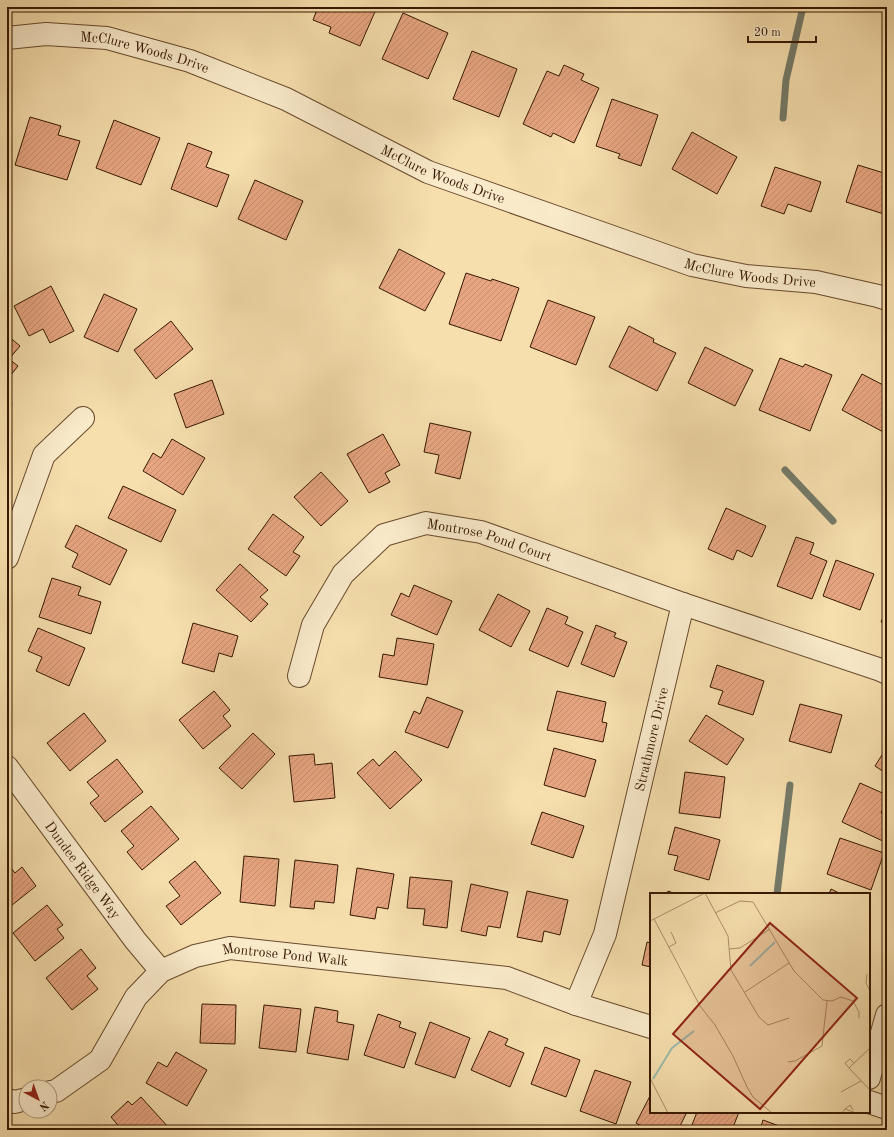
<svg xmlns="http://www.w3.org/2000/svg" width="894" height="1137" font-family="'Old Standard TT',serif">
  <defs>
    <pattern id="building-hatch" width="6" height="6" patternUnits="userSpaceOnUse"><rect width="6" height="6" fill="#e7a681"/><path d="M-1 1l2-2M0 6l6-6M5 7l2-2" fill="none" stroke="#c78e6e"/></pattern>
  </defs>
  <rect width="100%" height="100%" fill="#f6dead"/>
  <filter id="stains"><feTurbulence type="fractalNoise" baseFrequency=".005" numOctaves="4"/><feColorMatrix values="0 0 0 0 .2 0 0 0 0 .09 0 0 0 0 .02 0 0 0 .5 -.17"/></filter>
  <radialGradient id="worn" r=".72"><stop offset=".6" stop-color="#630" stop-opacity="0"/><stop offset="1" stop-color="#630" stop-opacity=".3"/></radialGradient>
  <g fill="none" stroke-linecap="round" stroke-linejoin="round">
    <!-- stream -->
    <g stroke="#747a68" stroke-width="7">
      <polyline points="783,118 786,80 803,7"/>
      <polyline points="785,470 833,521"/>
      <polyline points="777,894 790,785"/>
    </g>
  </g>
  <!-- building -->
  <g fill="url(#building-hatch)" stroke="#371801">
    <polygon points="318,7 377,7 360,46 329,33 331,27 313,20"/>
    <polygon points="403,13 448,33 428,79 382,59"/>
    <polygon points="472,51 517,69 499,117 453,99"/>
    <polygon points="564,65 584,74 581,80 599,88 574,143 553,133 551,137 523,124 547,71 559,76"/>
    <polygon points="612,99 658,115 641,166 618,158 620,154 596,146"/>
    <polygon points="30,117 61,126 58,135 80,141 67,180 15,165"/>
    <polygon points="114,120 160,138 141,185 96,168"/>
    <polygon points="692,132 737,157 717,194 672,169"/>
    <polygon points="188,143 212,152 206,167 229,175 217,207 171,189"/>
    <polygon points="858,165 887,174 887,215 846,202"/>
    <polygon points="775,167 821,182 811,212 788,204 784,214 761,206"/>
    <polygon points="255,180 303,201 286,240 238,219"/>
    <polygon points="399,249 445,273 425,311 379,288"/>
    <polygon points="466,273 491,281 492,279 519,288 501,341 449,324"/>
    <polygon points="51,286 74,331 50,343 43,329 29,336 14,306"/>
    <polygon points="104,294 137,309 118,352 84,337"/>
    <polygon points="548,300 595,317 576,365 530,347"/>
    <polygon points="171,321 193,349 156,379 134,350"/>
    <polygon points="629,326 654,339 653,342 676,353 657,391 609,367"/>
    <polygon points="7,335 20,346 9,359 18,366 7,380"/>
    <polygon points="705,347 753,370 735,406 688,383"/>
    <polygon points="780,358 803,367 805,364 832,375 810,431 759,410"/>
    <polygon points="862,374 887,387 887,434 842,410"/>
    <polygon points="212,380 224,414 186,428 174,394"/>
    <polygon points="7,401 12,403 7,416"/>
    <polygon points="430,423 471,432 460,479 435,473 439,455 424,452"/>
    <polygon points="383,434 400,465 385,473 390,482 369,493 347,454"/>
    <polygon points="172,439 205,458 183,495 143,471 153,453 161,458"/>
    <polygon points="321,472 348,501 321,526 294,497"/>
    <polygon points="123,486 176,510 161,542 108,518"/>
    <polygon points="726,508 766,526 752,557 737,550 733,560 708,549"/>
    <polygon points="273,514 304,537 293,552 300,556 286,576 248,549"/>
    <polygon points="76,525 127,550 110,585 72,567 78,554 65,547"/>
    <polygon points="796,537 814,543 810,554 827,561 812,599 777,586"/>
    <polygon points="836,560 874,574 860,610 823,596"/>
    <polygon points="240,564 268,590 260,597 268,604 251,622 216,590"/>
    <polygon points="52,578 81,587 78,595 101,602 91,634 39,617"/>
    <polygon points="414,585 452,601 437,635 391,615 401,593 409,597"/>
    <polygon points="498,594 530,611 511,647 479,630"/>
    <polygon points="547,608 568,617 565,624 583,632 568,667 529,650"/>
    <polygon points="887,609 887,624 881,622"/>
    <polygon points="193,623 238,636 232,657 219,653 214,672 182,663"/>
    <polygon points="596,625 616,633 614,637 627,642 614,677 581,664"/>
    <polygon points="38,628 85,648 69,686 36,671 42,657 28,651"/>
    <polygon points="397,638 434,644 427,685 379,677 383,654 394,656"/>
    <polygon points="717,665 764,681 753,715 718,704 723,691 710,687"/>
    <polygon points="214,691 230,710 223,716 231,726 203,749 179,720"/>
    <polygon points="557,691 606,702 602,722 607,723 603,742 547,730"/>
    <polygon points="427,697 463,711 448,748 405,732 414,711 420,714"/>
    <polygon points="800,704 842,715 831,753 789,741"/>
    <polygon points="84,713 106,741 70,771 47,743"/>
    <polygon points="706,715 744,739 727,765 689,741"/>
    <polygon points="253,733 275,754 242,789 219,768"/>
    <polygon points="887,747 887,774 875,766"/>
    <polygon points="554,748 596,760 585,797 544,785"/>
    <polygon points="395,751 422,780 390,809 357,773 373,759 379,766"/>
    <polygon points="314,754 315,765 332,763 335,798 294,802 289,756"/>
    <polygon points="117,759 143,792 105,822 90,803 99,796 87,782"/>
    <polygon points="685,772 725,777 720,818 679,813"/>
    <polygon points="860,783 887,795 887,800 881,813 887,816 887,837 885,842 842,822"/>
    <polygon points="151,806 179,839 142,870 127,852 134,846 121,831"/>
    <polygon points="542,812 584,826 573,858 531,844"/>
    <polygon points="675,827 720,840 709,880 674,870 678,856 668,854"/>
    <polygon points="840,838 884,853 871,890 827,874"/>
    <polygon points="244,856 279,859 275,906 240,902"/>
    <polygon points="295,860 338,865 334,903 315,901 314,909 290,907"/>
    <polygon points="195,861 221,893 181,925 166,906 180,896 169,882"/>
    <polygon points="7,863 15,873 22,867 36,886 7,909"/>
    <polygon points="357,868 394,874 388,909 377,907 375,919 350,915"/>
    <polygon points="410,877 452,881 447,928 423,925 425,909 407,908"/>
    <polygon points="471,884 508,892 500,928 488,926 486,936 461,931"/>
    <polygon points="831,889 841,894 829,894"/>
    <polygon points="527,891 568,900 560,935 544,931 542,942 517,937"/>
    <polygon points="668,891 676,894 667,894"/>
    <polygon points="47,905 63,925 57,929 64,938 35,961 13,933"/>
    <polygon points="647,942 651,943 651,967 642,965"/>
    <polygon points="81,949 96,968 87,976 98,989 72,1010 46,978"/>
    <polygon points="202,1004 236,1005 235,1044 200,1043"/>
    <polygon points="264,1005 301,1009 296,1052 259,1048"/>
    <polygon points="315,1007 338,1011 337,1022 354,1025 348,1060 307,1053"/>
    <polygon points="378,1014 401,1022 399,1027 416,1033 404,1068 364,1055"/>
    <polygon points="430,1022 470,1038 455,1078 415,1064"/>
    <polygon points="489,1031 508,1039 505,1045 524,1053 510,1087 471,1070"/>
    <polygon points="545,1047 580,1060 566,1097 531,1084"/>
    <polygon points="176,1052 207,1070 187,1106 146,1083 158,1062 167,1067"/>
    <polygon points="595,1070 631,1082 616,1124 580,1111"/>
    <polygon points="651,1094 651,1112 687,1112 678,1130 649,1130 636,1123"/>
    <polygon points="141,1097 170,1129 169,1130 122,1130 111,1117 128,1101 132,1105"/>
    <polygon points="697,1112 739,1112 732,1130 690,1130"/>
    <polygon points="763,1120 790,1130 760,1130"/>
  </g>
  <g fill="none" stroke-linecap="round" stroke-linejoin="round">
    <!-- minor casing -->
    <g stroke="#674a2c" stroke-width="24">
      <g id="minor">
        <path id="s1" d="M7 38 46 34 107 38 190 61 286 99 428 172 692 265 746 276 816 282 878 296 887 299"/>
        <polyline points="7,558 44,455 83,418"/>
        <path id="s2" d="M299 676 313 625 343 574 384 535 426 523 481 532 683 604 878 669 887 673"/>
        <path id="s3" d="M7 767 135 940 161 971"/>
        <path id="s4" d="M576 1004 605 934 683 604"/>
        <polyline points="869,1078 887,1015"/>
        <path id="s5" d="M50 1092 56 1091 100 1060 136 997 161 971 195 956 230 948 507 978 576 1004 651 1027"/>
        <polyline points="7,1100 15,1102 26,1099"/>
        <polyline points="869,1102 887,1108"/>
      </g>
    </g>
    <!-- minor -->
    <use href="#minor" stroke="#f9eaca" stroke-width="22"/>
  </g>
  <g text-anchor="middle" stroke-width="3" stroke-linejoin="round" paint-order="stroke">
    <!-- street labels -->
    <g font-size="14" fill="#371801" stroke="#f9eaca">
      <text dy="5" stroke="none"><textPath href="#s1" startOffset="140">McClure Woods Drive</textPath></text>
      <text dy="5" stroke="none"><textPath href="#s1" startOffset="464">McClure Woods Drive</textPath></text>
      <text dy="5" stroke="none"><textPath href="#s1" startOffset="788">McClure Woods Drive</textPath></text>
      <text dy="5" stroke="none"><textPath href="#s2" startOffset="278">Montrose Pond Court</textPath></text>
      <text dy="5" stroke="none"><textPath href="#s4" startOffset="276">Strathmore Drive</textPath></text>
      <text dy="5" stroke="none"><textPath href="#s3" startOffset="128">Dundee Ridge Way</textPath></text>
      <text dy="5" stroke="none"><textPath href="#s5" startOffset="297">Montrose Pond Walk</textPath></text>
    </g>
  </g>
  <!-- overview -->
  <g transform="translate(650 893)">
    <rect width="220" height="220" fill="#f6dead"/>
    <path fill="none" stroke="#9dbcac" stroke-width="2" d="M100 73 125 49M3 186 22 155 44 138"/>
    <path fill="none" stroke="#aa8f68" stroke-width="1" d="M55 0 78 43 81 77 109 124 118 132 139 125M65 20 90 8 103 9 144 78 173 107 182 108 191 104 203 108 209 119V125M4 26 50 113 65 132 83 163 97 194 103 204 122 220M0 28 55 0M19 54 26 50 21 39M79 56 90 55 120 36M217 81 216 90 220 98M95 99 139 70M220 155 199 175 220 197M138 169 145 168 172 153 177 108M199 175 195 170 200 166 204 170M0 185 18 220M191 199 211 188M195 216 200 212 203 217M192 220 195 216 206 220"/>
    <path fill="#8f2418" fill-opacity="0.15" stroke="#8f2418" stroke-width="2" d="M120 30 207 105 110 216 23 141Z"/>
    <rect width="220" height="220" fill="none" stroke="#371801" stroke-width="2"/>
  </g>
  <!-- margin -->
  <rect width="894" height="1137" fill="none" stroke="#f6dead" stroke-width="24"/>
  <rect x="8" y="8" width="878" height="1121" fill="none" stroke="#371801" stroke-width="2"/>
  <rect x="12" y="12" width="870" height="1113" fill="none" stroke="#371801"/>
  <!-- north arrow -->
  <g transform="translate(38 1099) rotate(139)"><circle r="19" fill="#f9eaca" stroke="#ab967a"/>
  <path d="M0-3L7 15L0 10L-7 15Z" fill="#8f2418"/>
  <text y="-6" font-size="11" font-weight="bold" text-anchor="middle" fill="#371801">N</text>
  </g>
  <!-- scale -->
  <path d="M748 36v6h68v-6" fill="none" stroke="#371801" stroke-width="2"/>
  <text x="754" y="36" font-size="12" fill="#371801" stroke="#f9eaca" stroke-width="3" paint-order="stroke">20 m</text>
  <rect width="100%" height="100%" filter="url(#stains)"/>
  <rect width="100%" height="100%" fill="url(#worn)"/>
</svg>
